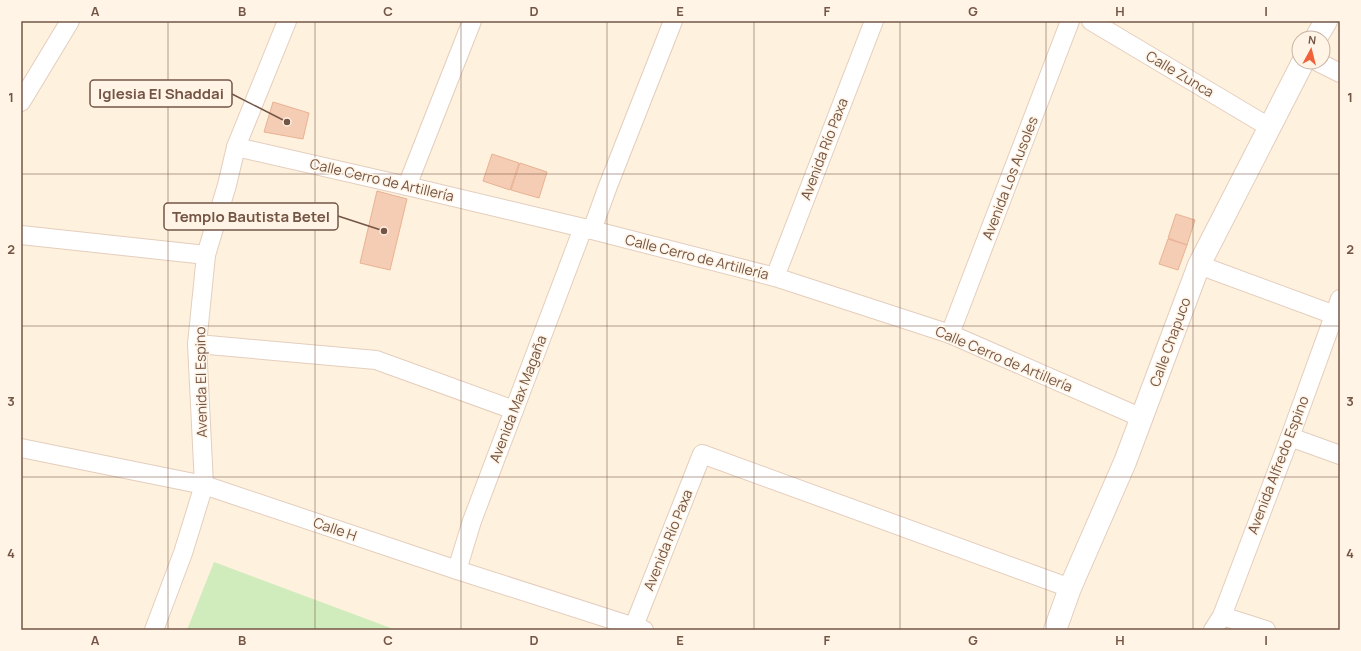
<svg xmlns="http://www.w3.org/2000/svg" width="1361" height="651" font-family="Manrope,sans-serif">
  <rect width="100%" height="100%" fill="#fef1de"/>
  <!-- green -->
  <polygon fill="#d0ebbc" points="214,562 396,630 187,630"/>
  <!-- building -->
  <g fill="#f5ccb4" stroke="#e8b293">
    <polygon points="273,102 309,113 303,139 264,132"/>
    <polygon points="492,154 519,163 510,190 483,181"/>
    <polygon points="520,163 547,172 539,198 511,190"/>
    <polygon points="377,191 407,199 390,270 360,263"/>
    <polygon points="1176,214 1195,220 1187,245 1168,238"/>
    <polygon points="1168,239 1187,245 1178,270 1159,264"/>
  </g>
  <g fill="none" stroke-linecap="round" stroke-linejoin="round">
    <!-- minor casing -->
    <g stroke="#e4cebd" stroke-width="20">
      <g id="minor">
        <polyline points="1091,21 1269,127"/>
        <polyline points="1318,62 1340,73"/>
        <polyline points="21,102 70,21"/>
        <polyline points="236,147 407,186 592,230 775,277 950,334 1142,418"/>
        <polyline points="407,186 472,21"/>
        <polyline points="592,230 608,186 673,21"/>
        <polyline points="21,235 206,255"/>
        <polyline points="1199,265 1340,317"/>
        <polyline points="775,277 874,21"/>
        <polyline points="950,334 1070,21"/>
        <polyline points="197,344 376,360 514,410"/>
        <polyline points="1290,437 1340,455"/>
        <polyline points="21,448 204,485 457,570 644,630"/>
        <polyline points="457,570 472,521 583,228"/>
        <polyline points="1222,616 1266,630"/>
        <polyline points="634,626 702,454 1070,588"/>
        <polyline points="154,630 183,553 204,485 197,344 206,255 227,185 236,147 287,21"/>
        <polyline points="1213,630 1222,616 1290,437 1340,299"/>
      </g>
    </g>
    <!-- tertiary casing -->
    <g stroke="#e4cebd" stroke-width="24">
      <g id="tertiary">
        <polyline points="1316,38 1326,21"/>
        <polyline points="1055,630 1070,588 1125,462 1199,265 1303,62"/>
      </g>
    </g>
    <!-- minor -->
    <use href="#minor" stroke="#fff" stroke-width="18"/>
    <!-- tertiary -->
    <use href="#tertiary" stroke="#fff" stroke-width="22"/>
  </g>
  <!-- grid -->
  <path fill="none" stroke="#745545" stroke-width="1" stroke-opacity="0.55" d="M168 21V630M315 21V630M461 21V630M607 21V630M754 21V630M900 21V630M1046 21V630M1193 21V630M21 174H1340M21 326H1340M21 477H1340"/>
  <g text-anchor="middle" stroke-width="3" stroke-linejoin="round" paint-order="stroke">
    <!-- street labels -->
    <g font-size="14" fill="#745545" stroke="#fff4e5">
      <text transform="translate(1180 74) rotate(31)" y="5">Calle Zunca</text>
      <text transform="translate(824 149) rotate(-69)" y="5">Avenida Río Paxa</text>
      <text transform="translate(1010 178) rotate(-69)" y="5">Avenida Los Ausoles</text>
      <text transform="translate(382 180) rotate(13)" y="5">Calle Cerro de Artillería</text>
      <text transform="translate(697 257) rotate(14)" y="5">Calle Cerro de Artillería</text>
      <text transform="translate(1170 342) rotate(-70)" y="5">Calle Chapuco</text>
      <text transform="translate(1004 359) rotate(23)" y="5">Calle Cerro de Artillería</text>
      <text transform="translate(201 382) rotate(-91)" y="5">Avenida El Espino</text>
      <text transform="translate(518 399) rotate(-69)" y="5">Avenida Max Magaña</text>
      <text transform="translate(1278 465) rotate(-69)" y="5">Avenida Alfredo Espino</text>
      <text transform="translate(335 529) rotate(19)" y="5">Calle H</text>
      <text transform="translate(668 540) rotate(-68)" y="5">Avenida Río Paxa</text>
    </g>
  </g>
  <!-- callouts -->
  <path fill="none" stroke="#745545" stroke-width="1.5" d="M287 122L232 94M384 231L338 216"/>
  <g fill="#745545" stroke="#fff4e5" stroke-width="1.5">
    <circle cx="287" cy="122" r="4"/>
    <circle cx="384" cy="231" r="4"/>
  </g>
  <g fill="#fff4e5" stroke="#745545" stroke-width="1.5">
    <rect x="90" y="80" width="142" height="27" rx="4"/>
    <rect x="164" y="203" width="174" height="27" rx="4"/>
  </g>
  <g font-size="15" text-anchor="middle" font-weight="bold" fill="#745545">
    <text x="161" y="99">Iglesia El Shaddai</text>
    <text x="251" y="222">Templo Bautista Betel</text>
  </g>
  <!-- border -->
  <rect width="1361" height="651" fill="none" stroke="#fff4e5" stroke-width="44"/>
  <!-- north arrow -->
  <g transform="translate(1311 50) rotate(7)"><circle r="19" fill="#fff4e5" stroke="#c7b4a5"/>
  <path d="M0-3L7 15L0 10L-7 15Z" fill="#f0603a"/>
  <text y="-6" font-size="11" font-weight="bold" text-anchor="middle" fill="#745545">N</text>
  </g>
  <rect x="22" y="22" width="1317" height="607" fill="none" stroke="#745545" stroke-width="1.5"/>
  <g font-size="13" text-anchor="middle" font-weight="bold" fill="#745545">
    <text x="95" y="16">A</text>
    <text x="242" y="16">B</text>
    <text x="388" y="16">C</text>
    <text x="534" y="16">D</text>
    <text x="680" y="16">E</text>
    <text x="827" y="16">F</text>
    <text x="973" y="16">G</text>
    <text x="1120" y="16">H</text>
    <text x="1266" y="16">I</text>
    <text x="11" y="102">1</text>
    <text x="1350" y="102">1</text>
    <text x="11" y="254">2</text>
    <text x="1350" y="254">2</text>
    <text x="11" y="406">3</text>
    <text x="1350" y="406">3</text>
    <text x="11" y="558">4</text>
    <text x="1350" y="558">4</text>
    <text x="95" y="645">A</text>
    <text x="242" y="645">B</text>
    <text x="388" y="645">C</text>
    <text x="534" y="645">D</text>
    <text x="680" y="645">E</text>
    <text x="827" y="645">F</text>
    <text x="973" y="645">G</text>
    <text x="1120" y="645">H</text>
    <text x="1266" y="645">I</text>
  </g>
</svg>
